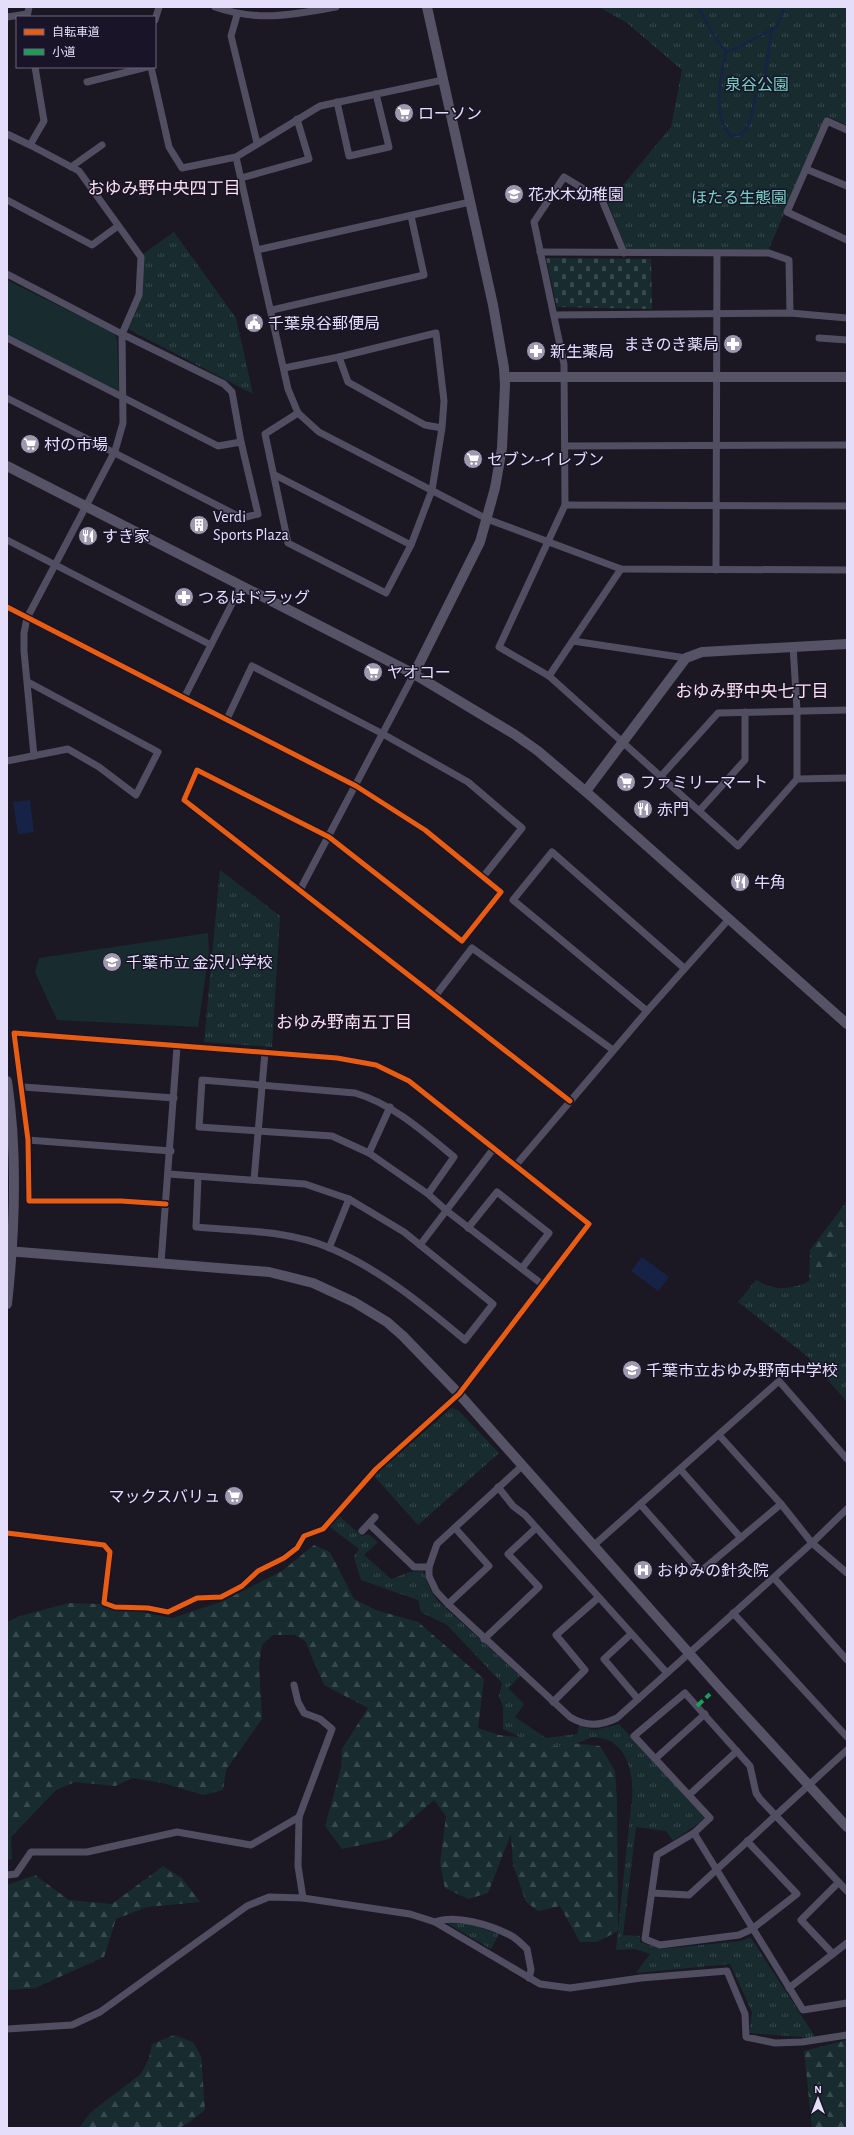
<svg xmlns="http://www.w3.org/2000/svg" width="854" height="2135" font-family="'Alegreya Sans','Noto Sans JP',sans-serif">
  <defs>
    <pattern id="forest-firs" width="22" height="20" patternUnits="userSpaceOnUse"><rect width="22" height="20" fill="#182c2f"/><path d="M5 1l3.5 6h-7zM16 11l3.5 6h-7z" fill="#394a4e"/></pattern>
    <pattern id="cemetery-stones" width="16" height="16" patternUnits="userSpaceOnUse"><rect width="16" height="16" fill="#182c2f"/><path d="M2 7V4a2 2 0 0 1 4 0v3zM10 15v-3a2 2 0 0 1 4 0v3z" fill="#394a4e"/></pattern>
    <pattern id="park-tufts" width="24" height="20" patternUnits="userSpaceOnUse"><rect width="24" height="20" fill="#182c2f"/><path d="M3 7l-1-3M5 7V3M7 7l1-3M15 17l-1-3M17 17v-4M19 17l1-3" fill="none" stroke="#394a4e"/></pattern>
  </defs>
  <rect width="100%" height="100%" fill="#1b1823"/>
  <!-- grass -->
  <g fill="#182c2f">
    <polygon points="7,280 115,334 117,340 119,394 7,335"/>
    <polygon points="208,933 209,952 198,1027 57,1020 35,972 39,958"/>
  </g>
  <!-- forest -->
  <g fill="url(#forest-firs)">
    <polygon points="847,1201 847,1320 809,1295 810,1250"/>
    <polygon points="314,1545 330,1552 354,1599 376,1610 418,1622 484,1679 478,1728 499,1735 600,1746 615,1771 617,1800 618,1931 597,1942 580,1942 560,1906 538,1911 526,1902 513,1865 511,1834 488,1893 468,1899 445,1888 440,1864 446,1816 434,1800 389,1839 342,1849 325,1826 341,1768 342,1749 368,1708 324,1685 305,1641 295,1635 273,1635 262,1645 259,1665 262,1719 226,1770 223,1790 203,1795 163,1783 133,1778 115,1786 75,1782 56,1790 11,1837 12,1859 7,1860 7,1622 20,1616 69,1603 100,1604 172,1618 221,1602 282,1571"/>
    <polygon points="163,1866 182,1878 200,1902 147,1907 116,1919 104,1957 35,1988 7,1990 7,1885 35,1875 69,1900 112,1904"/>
    <polygon points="174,2035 193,2042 201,2056 205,2110 187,2124 179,2128 79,2128 91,2112 141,2074 149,2058 152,2044"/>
    <polygon points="847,2040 847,2128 812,2128 804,2051"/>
  </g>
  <!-- cemetery -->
  <polygon fill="url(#cemetery-stones)" points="546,258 651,259 652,309 557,307"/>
  <!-- park -->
  <g fill="url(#park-tufts)">
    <polygon points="599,7 847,7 847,125 826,116 768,251 626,249 608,203 671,127 682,70 627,23"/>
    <polygon points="174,232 236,318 253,394 128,329 140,303 143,254"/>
    <polygon points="220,870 280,916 272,1047 204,1042"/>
    <path d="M847 1223V1402L808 1357 738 1302 756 1280C771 1288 780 1290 797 1286 827 1278 836 1248 847 1223Z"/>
    <polygon points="451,1408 458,1410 499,1453 418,1525 374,1476"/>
    <path d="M339 1516 362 1536 368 1534 378 1542 364 1555 391 1579 410 1572 423 1571 430 1589 437 1600 520 1676 508 1688 524 1704 515 1717 546 1738 577 1734 579 1726 595 1730 619 1724 706 1818 673 1841 666 1831 636 1827 623 1935 640 1936V1942L661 1949 742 1941 748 1938H751L816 2038 749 2033 752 2012 730 1964 636 1973 650 1954 635 1949 616 1950 630 1816 636 1826 630 1815C636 1786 633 1739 594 1737 590 1737 585 1741 580 1742 570 1744 553 1748 543 1746 530 1744 515 1734 503 1729V1707L499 1696 502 1683 447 1625 421 1612 418 1600 361 1580 354 1557 359 1549 330 1527Z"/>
    <polygon points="445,1922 462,1922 499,1934 491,1949"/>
  </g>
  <!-- water -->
  <g fill="#162346">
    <polygon points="30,800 34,832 18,834 13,802"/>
    <polygon points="642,1257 669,1277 658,1291 631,1271"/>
  </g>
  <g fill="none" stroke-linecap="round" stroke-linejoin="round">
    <!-- stream -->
    <g stroke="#162346" stroke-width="2.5">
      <path d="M698 7 714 36 726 52C720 75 712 118 731 136L741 134 747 128 752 114 755 98 764 82 772 28"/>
      <polyline points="726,52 737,48 776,27 785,7"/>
    </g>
    <!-- street -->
    <g stroke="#514e62" stroke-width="7">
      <path d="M215 7C258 22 292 15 336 7"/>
      <polyline points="237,15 231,36 257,143"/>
      <polyline points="7,17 27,14"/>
      <polyline points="27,17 29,7"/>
      <polyline points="155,20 159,7"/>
      <polyline points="151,67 169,147 182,168 236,157"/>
      <polyline points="443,80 320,106 236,157 288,389 298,413 319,432 487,519 621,569 847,570"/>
      <polyline points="87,82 147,67"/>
      <polyline points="337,102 349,156 389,147 376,94"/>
      <polyline points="847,130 827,121 787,212 847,240"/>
      <polyline points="7,134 30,145 44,121 35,67"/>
      <polyline points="71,167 102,145"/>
      <polyline points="806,169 847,186"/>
      <polyline points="241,178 309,159 297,119"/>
      <polyline points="7,200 92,245 118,226"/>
      <polyline points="257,250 470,202"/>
      <polyline points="540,252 769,253 789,260 790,313"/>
      <polyline points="624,253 602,200 564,177 534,222 564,364 565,505 499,647 549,676 738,846 797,779 797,710 793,646"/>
      <polyline points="7,274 122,334 123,423 115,451 27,618 24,633 24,651 34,756"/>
      <polyline points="272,310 424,275 411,216"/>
      <polyline points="554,315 790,313 847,318"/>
      <polyline points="7,338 218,446 241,442"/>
      <polyline points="819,338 847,340"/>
      <polyline points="284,368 339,357"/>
      <polyline points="7,398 242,518 258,514 241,442 232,392 224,384 122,334 139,295 141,257 79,171 30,145"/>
      <polyline points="298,413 265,434 288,543 386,593 411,545 432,490 442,428 444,401 436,333 339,357 348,382 425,425 442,428"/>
      <polyline points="566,446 847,445"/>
      <polyline points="275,475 411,545"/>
      <polyline points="565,505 847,506"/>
      <polyline points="7,540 211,645"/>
      <polyline points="716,570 717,254"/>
      <polyline points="7,607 356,786 425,830 501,892 462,941 329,837 197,770 184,800 570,1101"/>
      <polyline points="573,641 686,658"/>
      <polyline points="549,676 621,569"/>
      <polyline points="184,698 241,586"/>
      <polyline points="227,719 252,666 383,734 468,782 522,828 483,877"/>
      <polyline points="7,761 68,749 99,767 136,795 158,752 28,682"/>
      <polyline points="662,775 718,713 847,710"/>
      <polyline points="797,779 847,778"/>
      <polyline points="700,810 745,760 745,712"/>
      <polyline points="300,890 414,674"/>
      <polyline points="436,995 472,948 613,1050"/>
      <polyline points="647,1011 513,900 552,852 684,968"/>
      <polyline points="23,1087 174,1098"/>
      <polyline points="28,1140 171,1151"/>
      <polyline points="369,1153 390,1107"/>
      <polyline points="516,1165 647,1011 729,919"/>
      <path d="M169 1174 305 1184 349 1199 404 1232 493 1304 465 1340C423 1305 381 1270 330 1248 289 1230 239 1231 196 1227L198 1177"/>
      <polyline points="254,1180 265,1052"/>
      <path d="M428 1194 454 1157C424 1132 393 1104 355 1093L202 1080 199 1127 332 1136 369 1153 428 1194 447 1211 543 1285"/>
      <polyline points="468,1228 497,1192 549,1233 522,1268"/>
      <polyline points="420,1245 494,1148"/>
      <polyline points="329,1248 349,1199"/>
      <polyline points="161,1263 177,1047"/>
      <polyline points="719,1435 781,1504 812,1543 847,1573"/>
      <path d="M522 1466 437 1544 429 1567V1576L436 1591 448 1604 570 1717C586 1727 600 1726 617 1718L812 1543 847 1509"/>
      <polyline points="680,1469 741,1538"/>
      <polyline points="498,1487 513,1506 525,1515 667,1673"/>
      <polyline points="640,1504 700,1572 781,1504"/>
      <polyline points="369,1524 414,1567 429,1567"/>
      <polyline points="362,1531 375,1517"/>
      <polyline points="7,1533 104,1545 110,1552 104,1603 115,1607 148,1608 168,1612 197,1598 221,1597 242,1586 258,1571 284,1558 297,1548 304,1536 323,1529 376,1469 459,1394 589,1224 409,1081 376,1065 337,1058 14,1033 28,1140 29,1201 121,1201 166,1204"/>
      <polyline points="593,1546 779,1381 847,1459"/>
      <polyline points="774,1578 847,1660"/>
      <polyline points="448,1604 489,1566 455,1528"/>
      <polyline points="733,1613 847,1737"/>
      <polyline points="631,1634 604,1659 638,1699"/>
      <polyline points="484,1639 539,1587 508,1554 536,1528"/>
      <polyline points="294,1685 298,1702 304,1713 320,1719 332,1729 299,1817 298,1866 303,1898"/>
      <polyline points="553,1702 585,1670 556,1635 598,1598"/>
      <polyline points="655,1759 705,1714"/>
      <polyline points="689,1795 737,1751"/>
      <polyline points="694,1833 803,2010 847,2003"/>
      <polyline points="747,1841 797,1894 752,1929 739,1935 660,1945 645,1939 657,1855 694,1833 710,1818 634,1736 685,1693 750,1766 756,1793 760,1799 847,1891"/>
      <polyline points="7,1875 16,1874 31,1852 87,1852 177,1832 251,1845 299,1817"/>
      <polyline points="652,1893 689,1895 847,1750"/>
      <path d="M435 1922C455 1914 490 1925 510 1935 516 1938 522 1944 527 1949L531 1970 529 1978"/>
      <polyline points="833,1954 801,1920 838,1883"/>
      <polyline points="789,1988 847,1943"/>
      <polyline points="7,2029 72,2025 100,2012 247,1906 269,1897 303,1898 410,1914 435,1922 540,1984 570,1988 641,1978 727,1971 745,2014 746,2037 775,2043 802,2042 847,2035"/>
    </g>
    <!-- secondary -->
    <g stroke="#565367" stroke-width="10">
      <polyline points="505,377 847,377"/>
      <polyline points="7,466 414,674 514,734 538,751 592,797 847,1024"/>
      <polyline points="414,674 480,542 495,488 502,448 505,385 504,368 493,305 427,7"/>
      <polyline points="586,791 686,658 702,652 847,644"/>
      <path d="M7 1081C18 1155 15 1230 7 1304"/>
      <polyline points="7,1251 269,1272 313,1283 354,1302 387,1322 403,1336 459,1394 719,1687 847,1827"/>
    </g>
    <!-- quiet -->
    <polyline stroke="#1a9f57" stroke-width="4" stroke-dasharray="8 4" stroke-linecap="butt" points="697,1706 710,1694"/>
    <!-- cycleway casing -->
    <g stroke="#191427" stroke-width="8">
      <g id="cycleway">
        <polyline points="7,607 356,786 425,830 501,892 462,941 329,837 197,770 184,800 570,1101"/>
        <polyline points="7,1533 104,1545 110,1552 104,1603 115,1607 148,1608 168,1612 197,1598 221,1597 242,1586 258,1571 284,1558 297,1548 304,1536 323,1529 376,1469 459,1394 589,1224 409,1081 376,1065 337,1058 14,1033 28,1140 29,1201 121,1201 166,1204"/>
      </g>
    </g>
    <!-- cycleway -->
    <use href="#cycleway" stroke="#e95d12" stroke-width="5"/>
  </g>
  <!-- icons -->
  <defs>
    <g id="supermarket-disc" transform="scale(1)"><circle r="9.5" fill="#9e99af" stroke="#191427"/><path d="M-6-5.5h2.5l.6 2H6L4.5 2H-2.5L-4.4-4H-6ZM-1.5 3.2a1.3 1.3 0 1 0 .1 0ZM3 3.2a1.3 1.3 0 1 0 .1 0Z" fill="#fff"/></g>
    <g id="school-disc" transform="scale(1)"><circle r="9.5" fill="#9e99af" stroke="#191427"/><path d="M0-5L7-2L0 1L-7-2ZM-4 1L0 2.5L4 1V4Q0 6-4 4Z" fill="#fff"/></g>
    <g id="civic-disc" transform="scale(1)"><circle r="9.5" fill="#9e99af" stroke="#191427"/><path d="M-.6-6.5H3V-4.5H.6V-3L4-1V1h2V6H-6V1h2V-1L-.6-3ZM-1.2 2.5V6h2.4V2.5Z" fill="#fff"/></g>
    <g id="pharmacy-disc" transform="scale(1)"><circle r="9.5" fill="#9e99af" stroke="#191427"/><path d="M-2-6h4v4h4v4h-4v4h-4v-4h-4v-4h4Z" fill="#fff"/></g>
    <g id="building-disc" transform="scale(1)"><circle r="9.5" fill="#9e99af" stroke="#191427"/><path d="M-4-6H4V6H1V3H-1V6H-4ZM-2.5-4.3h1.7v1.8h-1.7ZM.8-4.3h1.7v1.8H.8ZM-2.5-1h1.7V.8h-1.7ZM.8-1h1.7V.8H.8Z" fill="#fff"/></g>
    <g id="restaurant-disc" transform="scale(1)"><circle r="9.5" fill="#9e99af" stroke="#191427"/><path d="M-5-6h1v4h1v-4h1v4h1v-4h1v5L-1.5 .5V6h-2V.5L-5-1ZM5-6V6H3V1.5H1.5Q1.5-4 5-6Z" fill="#fff"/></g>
    <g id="hospital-disc" transform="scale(1)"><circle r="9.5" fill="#9e99af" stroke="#191427"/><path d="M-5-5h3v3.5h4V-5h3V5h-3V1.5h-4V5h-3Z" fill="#fff"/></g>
  </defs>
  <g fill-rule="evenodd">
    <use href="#supermarket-disc" x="404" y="113"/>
    <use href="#school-disc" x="514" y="194"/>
    <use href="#civic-disc" x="254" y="323"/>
    <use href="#pharmacy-disc" x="733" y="344"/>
    <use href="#pharmacy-disc" x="536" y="351"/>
    <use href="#supermarket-disc" x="30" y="444"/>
    <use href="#supermarket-disc" x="473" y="459"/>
    <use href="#building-disc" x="199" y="525"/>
    <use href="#restaurant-disc" x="88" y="536"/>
    <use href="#pharmacy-disc" x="184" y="597"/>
    <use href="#supermarket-disc" x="373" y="672"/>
    <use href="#supermarket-disc" x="626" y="782"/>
    <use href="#restaurant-disc" x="643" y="809"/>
    <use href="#restaurant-disc" x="740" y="882"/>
    <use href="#school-disc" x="112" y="962"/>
    <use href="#school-disc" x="632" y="1370"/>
    <use href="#supermarket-disc" x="234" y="1496"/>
    <use href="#hospital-disc" x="643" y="1570"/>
  </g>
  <g text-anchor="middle" stroke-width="3" stroke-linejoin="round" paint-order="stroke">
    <!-- park labels -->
    <g font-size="16" fill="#73d2c5" stroke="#191427">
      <text x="757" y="90">泉谷公園</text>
      <text x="739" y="203">ほたる生態園</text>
    </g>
    <!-- poi labels -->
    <g font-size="16" fill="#e5defb" stroke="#191427" text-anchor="start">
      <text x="418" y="119">ローソン</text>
      <text x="528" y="200">花水木幼稚園</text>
      <text x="268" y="329">千葉泉谷郵便局</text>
      <text x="719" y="350" text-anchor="end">まきのき薬局</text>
      <text x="550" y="357">新生薬局</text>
      <text x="44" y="450">村の市場</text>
      <text x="487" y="465">セブン-イレブン</text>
      <text x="213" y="522">Verdi<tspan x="213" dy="18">Sports Plaza</tspan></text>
      <text x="102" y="542">すき家</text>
      <text x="198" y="603">つるはドラッグ</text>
      <text x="387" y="678">ヤオコー</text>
      <text x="640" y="788">ファミリーマート</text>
      <text x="657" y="815">赤門</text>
      <text x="754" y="888">牛角</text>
      <text x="126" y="968">千葉市立 金沢小学校</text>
      <text x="646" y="1376">千葉市立おゆみ野南中学校</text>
      <text x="220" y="1502" text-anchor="end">マックスバリュ</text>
      <text x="657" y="1576">おゆみの針灸院</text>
    </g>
    <!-- neighbourhood labels -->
    <g font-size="17" fill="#fbe0ee" stroke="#191427">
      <text x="164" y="194">おゆみ野中央四丁目</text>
      <text x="752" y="697">おゆみ野中央七丁目</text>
      <text x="344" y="1028">おゆみ野南五丁目</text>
    </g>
  </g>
  <!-- border -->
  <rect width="854" height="2135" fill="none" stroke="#e5defb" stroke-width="16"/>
  <!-- legend -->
  <rect x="16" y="16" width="140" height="52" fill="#191427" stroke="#6b657c"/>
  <rect x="24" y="29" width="20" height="6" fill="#e95d12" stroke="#6b657c"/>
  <text x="52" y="36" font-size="12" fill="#e5defb">自転車道</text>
  <rect x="24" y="49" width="20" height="6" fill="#1a9f57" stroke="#6b657c"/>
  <text x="52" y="56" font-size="12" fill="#e5defb">小道</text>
  <!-- north arrow -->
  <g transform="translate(818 2099)" stroke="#191427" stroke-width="3" paint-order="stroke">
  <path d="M0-3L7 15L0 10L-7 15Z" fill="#e5defb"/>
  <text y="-6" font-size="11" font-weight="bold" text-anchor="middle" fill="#e5defb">N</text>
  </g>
</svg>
